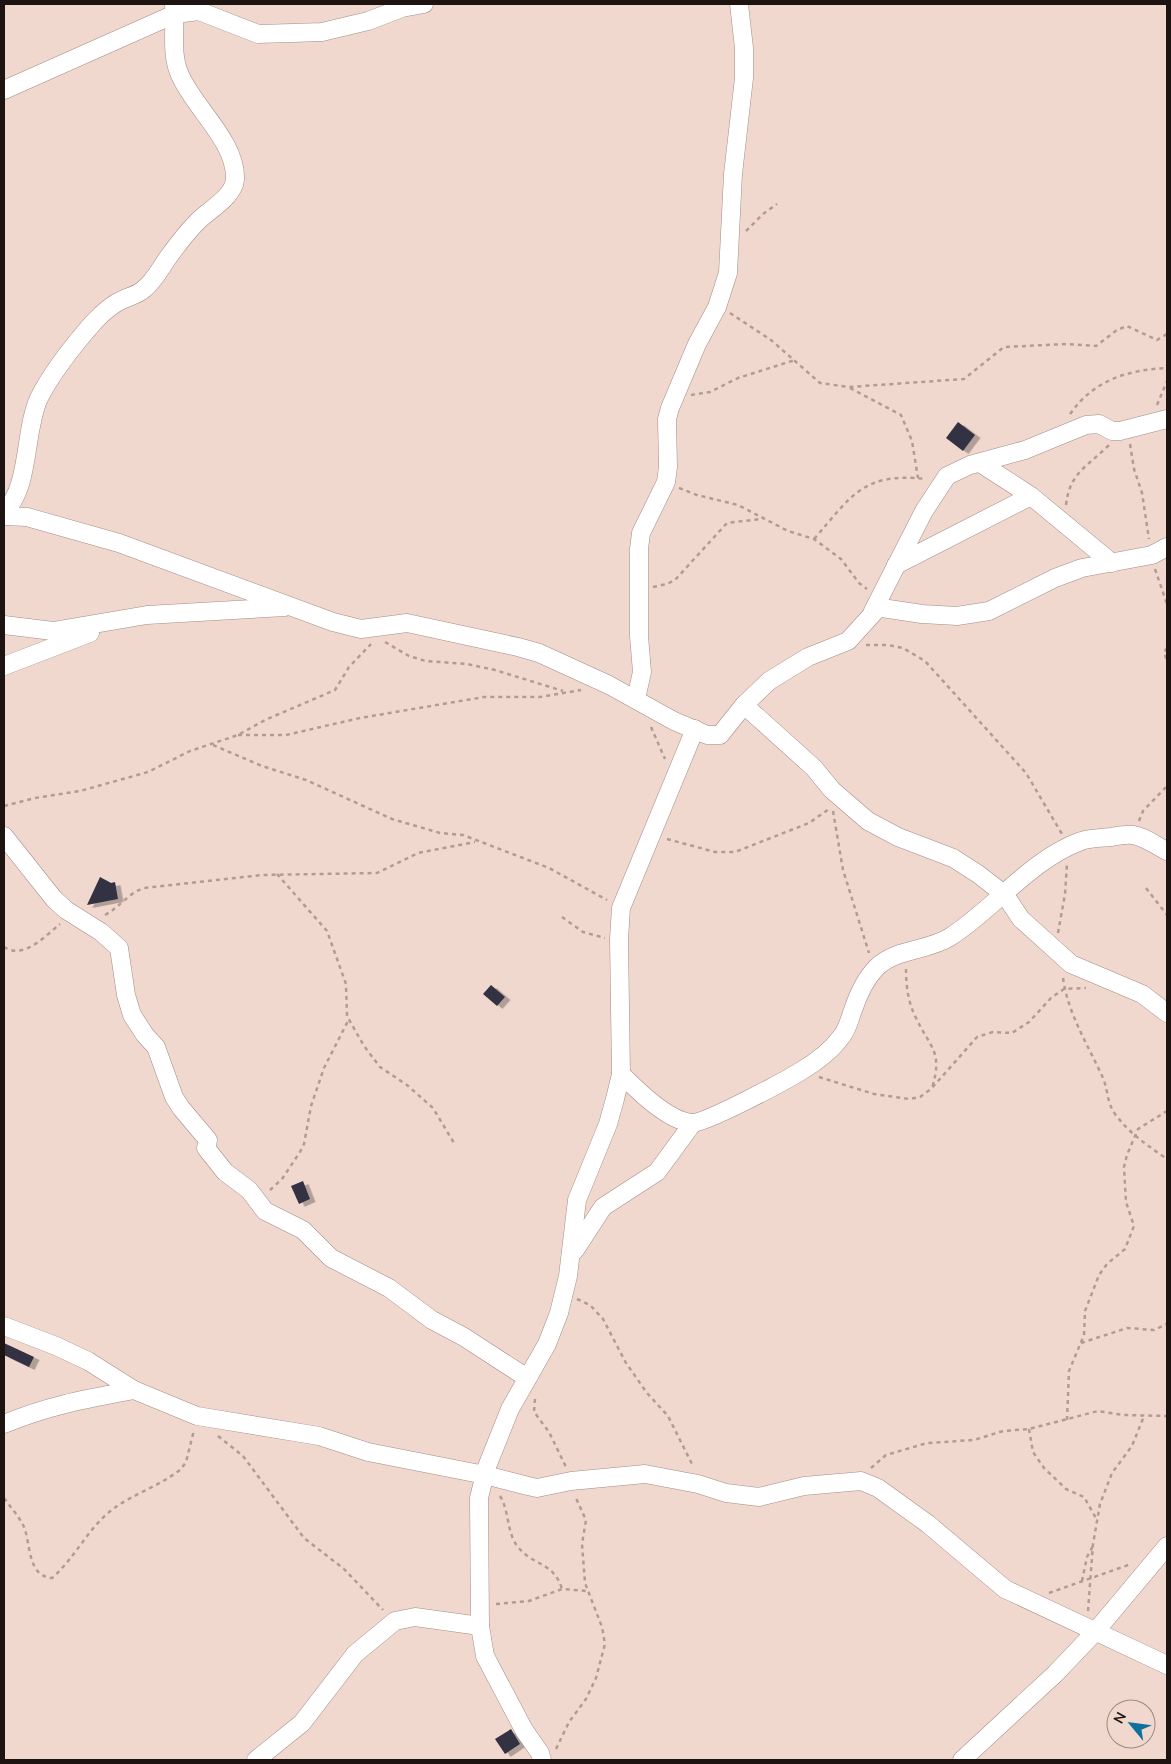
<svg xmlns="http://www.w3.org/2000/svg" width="1171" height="1764" font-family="Mulish,sans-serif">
  <defs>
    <filter id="shadow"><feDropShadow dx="5.5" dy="3" stdDeviation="0" flood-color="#0004"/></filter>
  </defs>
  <rect width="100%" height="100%" fill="#f1d8ce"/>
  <!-- building -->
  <g fill="#313143" filter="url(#shadow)">
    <polygon points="958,422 975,435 963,451 946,438"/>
    <polygon points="100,877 111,883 115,882 118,899 87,905"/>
    <polygon points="491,985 505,997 497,1006 483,994"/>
    <polygon points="303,1181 310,1199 299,1204 291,1186"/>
    <polygon points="4,1343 34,1357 29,1367 4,1355"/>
    <polygon points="511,1729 520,1744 505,1754 495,1739"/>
  </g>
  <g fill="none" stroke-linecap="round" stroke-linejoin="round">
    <!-- street casing -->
    <g stroke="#a48d84" stroke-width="19">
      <g id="street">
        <polyline points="4,90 175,14 199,11 258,34 292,33 322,32 368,21 402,8 424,4"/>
        <polyline points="980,463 1031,496 1112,563"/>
        <path d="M4 511C30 490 24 430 39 398 52 372 73 346 92 324 101 314 112 304 124 299 131 296 139 294 144 289 154 281 160 269 167 259 177 245 186 233 198 221 209 210 233 197 235 180 237 142 194 108 180 75 170 53 176 27 174 4"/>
        <polyline points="4,516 27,517 119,543 333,622 361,629 407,623 518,647 539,653 609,685 674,721 707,735 720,735 744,705 769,681 808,657 848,641 877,609 882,608 922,614 957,616 989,611 1055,578 1082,568 1152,555 1167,547"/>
        <polyline points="896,565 1031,496"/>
        <polyline points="873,611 924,511 947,476 970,465 1025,450 1086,425 1099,424 1112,431 1120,431 1167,419"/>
        <polyline points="4,625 53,631 147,615 285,607"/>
        <polyline points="4,666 90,633"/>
        <polyline points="636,699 642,672 639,636 639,549 641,533 666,482 668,467 667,419 670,408 697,344 717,307 728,273 733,174 744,78 744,48 739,4"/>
        <polyline points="744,705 814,768 832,790 868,821 898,837 953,858 978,874 1005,895 1021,919 1071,964 1142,994 1167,1013"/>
        <polyline points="4,836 54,899 66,910 101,932 119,948 126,995 132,1015 145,1035 156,1047 174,1097 181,1108 208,1140 206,1148 225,1172 249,1190 265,1211 303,1230 331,1258 389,1288 432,1320 464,1337 521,1374 529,1376"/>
        <path d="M621 1074C637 1090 668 1121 692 1123 706 1123 785 1081 801 1071 816 1062 831 1051 841 1037 848 1029 849 1020 853 1010 858 995 866 978 877 967 895 949 928 951 950 937 995 908 1030 860 1081 841 1091 838 1101 838 1111 837 1118 836 1126 834 1133 835 1146 837 1156 846 1167 851"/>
        <polyline points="575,1250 603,1207 657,1172 693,1123"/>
        <polyline points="4,1326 56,1346 88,1361 134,1390 197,1416 319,1436 368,1452 485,1475 528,1486 537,1488 571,1481 645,1474 698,1484 726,1493 759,1497 804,1486 861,1481 878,1488 928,1524 1005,1589 1167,1665"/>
        <path d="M4 1424C50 1405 86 1399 134 1390"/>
        <polyline points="256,1760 302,1723 355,1654 395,1621 415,1617 480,1626"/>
        <polyline points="542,1760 540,1753 524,1730 485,1656 480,1626 479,1498 486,1469 510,1409 547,1344 559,1313 568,1276 577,1200 608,1124 615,1099 621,1074 619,939 621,908 695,729"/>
        <polyline points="962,1760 1055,1674 1095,1632 1167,1546"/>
      </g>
    </g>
    <!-- path -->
    <g stroke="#b19c95" stroke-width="2.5" stroke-dasharray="4 4" stroke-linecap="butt">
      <polyline points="746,231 763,214 777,204"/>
      <polyline points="730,313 771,340 820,383 849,387 964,379 1004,347 1066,344 1096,346 1117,330 1127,326 1157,340 1167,334"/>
      <polyline points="850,388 901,415 912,441 918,478"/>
      <polyline points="691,395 710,392 738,378 795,360"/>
      <polyline points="1157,405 1167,381"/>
      <path d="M1070 414C1094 380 1127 370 1167 368"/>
      <polyline points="1130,444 1134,469 1142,493 1149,539"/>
      <polyline points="679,488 697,495 738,505 788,531 814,539 841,559 859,583 867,589"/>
      <path d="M1066 505C1070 472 1087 467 1109 445"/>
      <path d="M814 539C852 496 862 472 926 479"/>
      <polyline points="1155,569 1167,604"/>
      <polyline points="653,587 667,584 675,580 727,523 760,519"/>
      <polyline points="385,642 409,656 426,661 467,664 495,670 563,691"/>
      <polyline points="866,645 888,645 903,648 925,661 1026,773 1062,834"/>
      <polyline points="1167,648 1164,652 1167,661"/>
      <polyline points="651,727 665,759"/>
      <polyline points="238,735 286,735 360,718 484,697 540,697 581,690"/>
      <polyline points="213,745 262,766 306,780 392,819 440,833 463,835 549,868 607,900"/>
      <polyline points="4,806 35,798 80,791 148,772 190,751 238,735 265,720 335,690 349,667 371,644"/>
      <polyline points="833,811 843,870 869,953"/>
      <polyline points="1139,821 1143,811 1167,786"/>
      <polyline points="667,839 715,852 735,852 809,823 829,809"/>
      <polyline points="277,874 327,931 346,984 347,1016 364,1046 380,1067 407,1085 433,1108 454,1143"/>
      <polyline points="1146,888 1167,915"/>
      <path d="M105 915C120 907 127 894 144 888L262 875 377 873 418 853 475 842"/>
      <polyline points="562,917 583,932 605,938"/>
      <polyline points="1058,933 1065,894 1067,864"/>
      <path d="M4 947C24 960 45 936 60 924"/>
      <path d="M906 969C906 986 908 1002 916 1018 931 1049 943 1052 932 1088"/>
      <path d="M1063 978C1068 1014 1088 1045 1103 1078 1108 1090 1107 1103 1115 1114 1130 1134 1147 1145 1167 1159"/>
      <polyline points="819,1077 874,1094 909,1099 920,1097 931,1089 977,1037 993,1032 1012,1033 1029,1022 1051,998 1064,989 1086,988"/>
      <polyline points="270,1190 282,1179 300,1152 304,1144 311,1106 324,1068 349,1019"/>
      <polyline points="577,1299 590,1305 603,1319 626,1363 647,1393 668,1416 693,1466"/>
      <polyline points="1081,1343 1127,1328 1154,1330 1167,1324"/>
      <polyline points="535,1399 534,1412 549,1432 566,1467"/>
      <polyline points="1067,1420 1069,1371 1084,1335 1085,1311 1099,1275 1107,1264 1125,1249 1134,1226 1126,1202 1124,1167 1127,1155 1138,1129 1167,1111"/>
      <polyline points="1029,1429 1033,1452 1044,1468 1066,1489 1084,1497 1097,1520"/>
      <polyline points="218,1436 243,1456 304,1538 344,1569 383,1610"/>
      <polyline points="871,1468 886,1455 927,1443 974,1440 1003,1431 1029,1429 1098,1411 1123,1415 1167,1416"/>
      <path d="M500 1496C510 1512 506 1532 518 1547 533 1566 554 1562 562 1589"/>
      <path d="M4 1498C11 1508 19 1516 24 1527 31 1544 27 1576 52 1578 74 1559 86 1532 108 1513 129 1495 159 1487 181 1469L186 1462 194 1430"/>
      <polyline points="1082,1581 1087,1557 1093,1546"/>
      <polyline points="1049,1593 1131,1564"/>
      <polyline points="496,1604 529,1601 562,1589 587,1591"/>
      <polyline points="1088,1611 1093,1544 1100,1504 1112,1473 1132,1446 1144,1416"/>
      <polyline points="556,1749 569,1722 586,1699 596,1678 605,1644 602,1627 585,1583 582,1544 586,1520 575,1496"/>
    </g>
    <!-- street -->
    <use href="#street" stroke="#fff" stroke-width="18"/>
  </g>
  <!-- border -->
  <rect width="1171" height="1764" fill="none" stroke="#1d1411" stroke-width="10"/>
  <!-- north arrow -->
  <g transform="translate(1131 1724) rotate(299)"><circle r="24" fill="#f1d8ce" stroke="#9c8a82"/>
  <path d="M0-4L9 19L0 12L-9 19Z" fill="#0d709d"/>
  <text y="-8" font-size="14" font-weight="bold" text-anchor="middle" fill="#1d1411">N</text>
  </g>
</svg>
